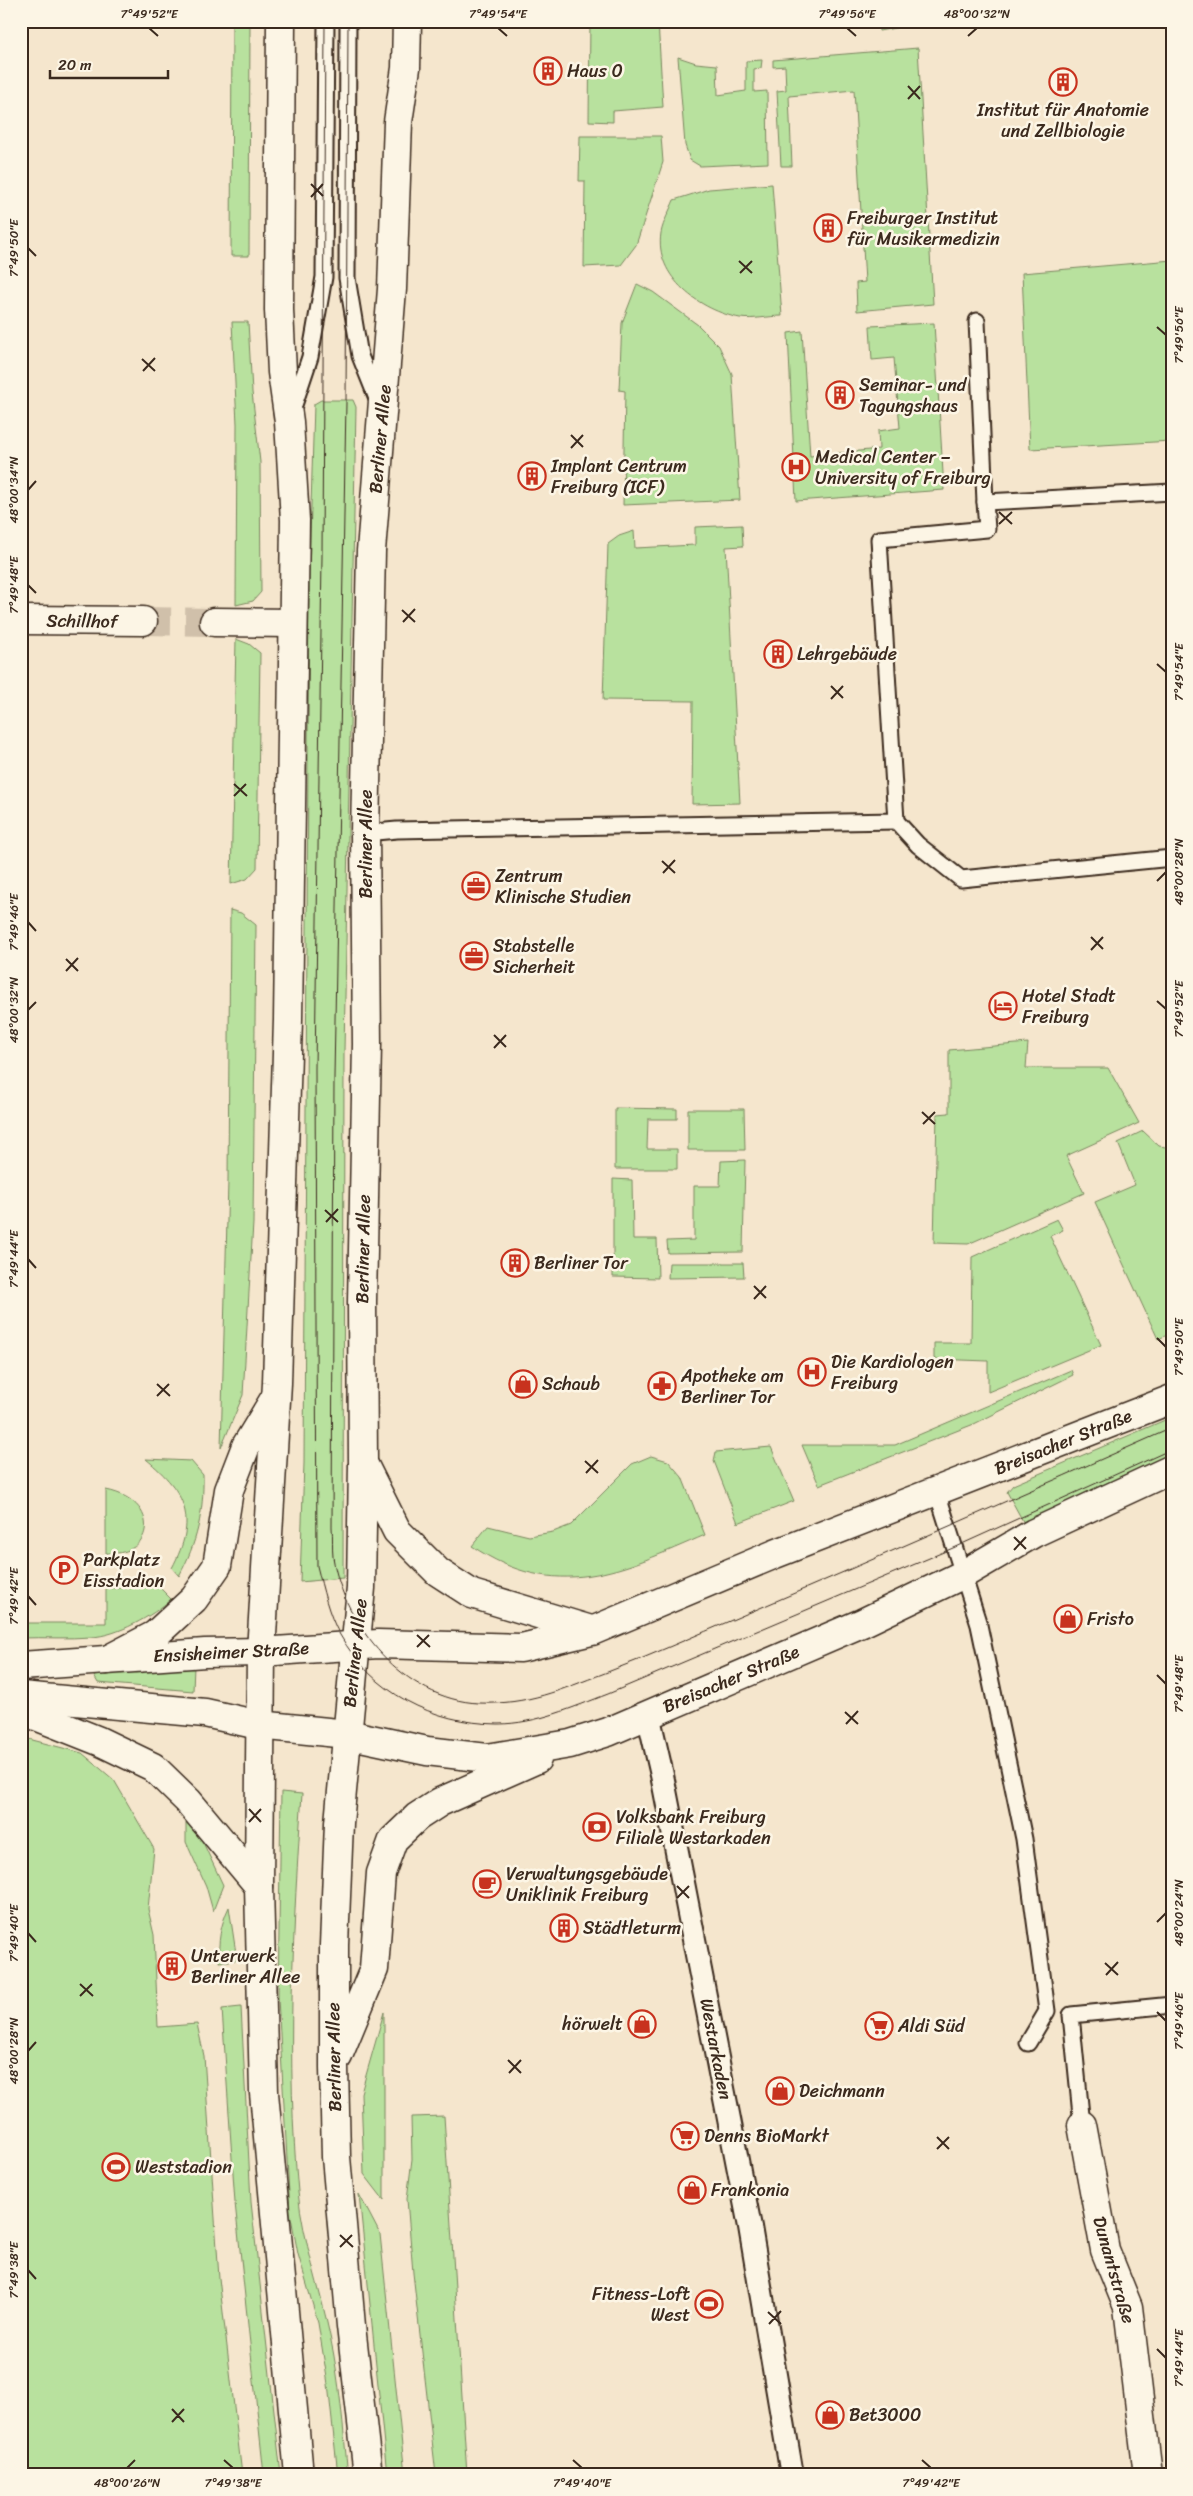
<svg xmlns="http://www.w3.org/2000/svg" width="1193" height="2496" font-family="Sriracha,sans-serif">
  <rect width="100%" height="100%" fill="#f5e6cd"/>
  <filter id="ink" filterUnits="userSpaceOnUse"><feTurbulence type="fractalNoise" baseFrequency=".02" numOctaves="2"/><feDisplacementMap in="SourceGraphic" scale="10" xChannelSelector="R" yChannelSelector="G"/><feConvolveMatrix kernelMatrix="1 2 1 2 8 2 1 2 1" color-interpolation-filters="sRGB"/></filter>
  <g filter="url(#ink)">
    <!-- green -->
    <g fill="#b8e19e" stroke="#7a865e">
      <polygon points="232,21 250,21 249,256 231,256"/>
      <polygon points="590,21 658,21 663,107 613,111 613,122 589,121"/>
      <polygon points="878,21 916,21 916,24 879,31"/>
      <polygon points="918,48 933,304 857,311 856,283 865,282 854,90 789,96 792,166 781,166 777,91 786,90 785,66 773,67 773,60"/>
      <polygon points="678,57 696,63 717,65 718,95 746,91 746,61 762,60 761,68 754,69 754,92 767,91 768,163 700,166 690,160 685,145"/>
      <polygon points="580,136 661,136 663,162 636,245 621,265 584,267 585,181 579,181"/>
      <path d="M772 184 782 316C769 316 753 320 740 318 701 311 654 277 661 233 663 222 670 210 674 200L709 189Z"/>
      <polygon points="1172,260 1172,441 1030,449 1022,273"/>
      <polygon points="637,284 653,292 698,325 719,346 732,374 740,500 623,505 625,391 619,390 622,323"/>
      <polygon points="232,322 248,322 252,392 260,462 261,592 253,601 236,605 237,424"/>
      <polygon points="934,323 944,490 796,501 788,333 802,331 810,456 879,449 878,431 900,428 894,358 872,360 870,326"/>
      <polygon points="321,400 353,400 356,407 344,1051 343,1578 300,1582 304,1463 309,575 314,404"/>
      <polygon points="742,525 743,546 726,547 740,803 692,804 693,701 603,700 608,544 619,536 634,531 635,548 695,545 695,527"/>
      <polygon points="236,639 249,644 260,653 257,868 247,879 231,884"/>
      <polygon points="230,910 241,913 256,925 253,1223 243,1395 221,1448 228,1181"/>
      <polygon points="1028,1043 1026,1068 1108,1068 1139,1123 1066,1156 1084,1193 968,1244 934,1243 937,1114 949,1113 949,1050"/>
      <polygon points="615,1108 677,1109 677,1119 648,1119 647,1149 677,1149 677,1169 615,1169"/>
      <polygon points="688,1109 744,1109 745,1150 688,1150"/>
      <polygon points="1143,1131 1159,1146 1172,1148 1172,1333 1158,1339 1095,1202 1135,1185 1118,1143"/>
      <polygon points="745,1160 743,1252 668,1253 667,1241 694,1240 694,1186 720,1186 721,1161"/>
      <polygon points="613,1179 632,1180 633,1239 657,1239 658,1278 613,1277"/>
      <polygon points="1057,1219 1063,1230 1050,1236 1101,1345 988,1392 988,1361 934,1359 934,1343 971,1343 972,1257"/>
      <polygon points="669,1263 743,1263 744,1277 668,1278"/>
      <polygon points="1071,1370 1073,1375 974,1424 819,1485 802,1445 895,1445"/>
      <polygon points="1172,1417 1172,1457 1025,1525 1007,1492 1013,1485"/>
      <polygon points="771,1447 794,1501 738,1523 714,1461 716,1452"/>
      <path d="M651 1456 668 1461 682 1477 705 1535C622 1571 556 1603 472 1546L488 1526 529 1536 553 1532 571 1525 632 1464Z"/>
      <path d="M146 1459 191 1461 203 1475C204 1512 197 1543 179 1576L172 1568C198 1519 187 1493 146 1459Z"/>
      <path d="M106 1490C163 1501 154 1558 106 1553Z"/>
      <path d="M147 1580H152L171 1599C153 1616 117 1636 91 1637 68 1639 44 1637 21 1638V1623H106V1588H131Z"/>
      <polygon points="194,1666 193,1691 98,1683 94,1676 97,1674"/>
      <polygon points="21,1737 82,1753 114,1780 154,1849 148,1909 154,1935 158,2027 197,2024 204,2056 219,2278 242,2475 21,2475"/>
      <path d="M281 1792 302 1794C293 1923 286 2063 298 2192 303 2241 320 2288 330 2336 340 2381 343 2428 348 2475H338L328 2384 318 2323 298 2254 290 2212 278 1998Z"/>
      <polygon points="186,1821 200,1836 223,1885 213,1911 206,1886 186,1842"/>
      <path d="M229 1907 237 1960 219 1962C218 1941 220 1926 229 1907Z"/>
      <polygon points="241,2007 251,2202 281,2475 264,2475 235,2203 222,2009"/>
      <polygon points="384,2012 384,2200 364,2174 361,2093"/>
      <polygon points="444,2116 467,2475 436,2475 413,2273 407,2199 412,2159 411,2117"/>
      <polygon points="359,2194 380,2234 405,2475 387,2475"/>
    </g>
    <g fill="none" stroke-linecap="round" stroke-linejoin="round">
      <!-- minor-tunnel -->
      <polyline stroke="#d0c0aa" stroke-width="28" stroke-dasharray="28 14" stroke-linecap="butt" points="143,621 214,622"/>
      <!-- service casing -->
      <g stroke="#3b2a1e" stroke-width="19">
        <g id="service">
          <polyline points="348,21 347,278 360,356 378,401"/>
          <polyline points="977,321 985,502 1172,492"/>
          <polyline points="292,411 310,357 324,277 326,21"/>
          <polyline points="896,821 918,845 961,879 1172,858"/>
          <polyline points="365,833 397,830 896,821 879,539 987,529 985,502"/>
          <polyline points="937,1492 979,1625 1024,1839 1047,2011 1028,2043"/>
          <polyline points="1082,2125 1071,2015 1172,2005"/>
        </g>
      </g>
      <!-- pedestrian casing -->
      <g stroke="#3b2a1e" stroke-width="26">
        <polyline id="pedestrian" points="648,1714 662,1775 750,2227 792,2475"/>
      </g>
      <!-- minor casing -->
      <g stroke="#3b2a1e" stroke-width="31">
        <g id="minor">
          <polyline points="21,620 143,621"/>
          <polyline points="214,622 292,623"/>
          <polyline points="107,1660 155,1635 194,1599 217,1566 229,1490 246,1446 275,1398"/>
          <polyline points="21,1666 205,1653 261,1652"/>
          <polyline points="21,1696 205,1713 259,1725"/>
          <polyline points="21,1710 99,1741 153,1767 188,1801 259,1886"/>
          <polyline points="1082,2125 1105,2250 1128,2307 1148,2475"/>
        </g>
      </g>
      <!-- secondary casing -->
      <g stroke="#3b2a1e" stroke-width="31">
        <g id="secondary">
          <polyline points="281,21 279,310 282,372 289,422 295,520 288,1020 277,1383 261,1652 259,1886 264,2093 299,2475"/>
          <polyline points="365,1467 397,1531 438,1572 472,1594 591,1630"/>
          <polyline points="261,1652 378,1644 521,1648 592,1631 775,1554 1172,1399"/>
          <polyline points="259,1725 347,1734 427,1751 487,1758 570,1744 608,1732 862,1623 962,1575 1034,1533 1172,1469"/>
          <polyline points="338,2056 374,1969 381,1873 393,1840 417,1817 440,1802 537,1759"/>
          <polyline points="368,2475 351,2326 336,2157 334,2067 334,1945 339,1823 361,1588 363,1463 362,1302 367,1044 365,833 371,551 392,289 398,122 406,68 407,21"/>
        </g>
      </g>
      <!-- service -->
      <use href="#service" stroke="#fcf5e5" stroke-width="15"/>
      <!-- pedestrian -->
      <use href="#pedestrian" stroke="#fcf5e5" stroke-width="22"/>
      <!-- minor -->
      <use href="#minor" stroke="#fcf5e5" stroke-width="28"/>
      <!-- secondary -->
      <use href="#secondary" stroke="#fcf5e5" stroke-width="28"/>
      <!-- tram -->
      <g stroke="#3b2a1e" stroke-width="1">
        <path d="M325 21 322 556 315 1069 317 1566C323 1589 328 1614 340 1635 373 1693 432 1723 498 1724 536 1724 574 1707 608 1694L953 1548 1172 1449"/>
        <path d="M348 21 346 402 334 1077 332 1527C333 1537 332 1548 333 1557 344 1626 405 1700 479 1703 528 1705 560 1690 605 1673 650 1656 694 1636 739 1617 884 1555 1028 1492 1172 1428"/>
      </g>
    </g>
  </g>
  <!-- ticks -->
  <path fill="none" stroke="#3b2a1e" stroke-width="2" d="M149 28 158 36M498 28 507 36M847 28 856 36M968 36 977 28M908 86 920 99M908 99 920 86M311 184 323 196M311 197 323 184M28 248 36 256M739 261 752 273M740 273 752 261M1157 327 1166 335M142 359 155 371M143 371 155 358M571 435 583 447M571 448 583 435M28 490 36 481M999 512 1012 524M999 524 1012 512M28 585 36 593M402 610 415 622M403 622 415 609M1157 664 1166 672M831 686 843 698M831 699 843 686M234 784 247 796M234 796 246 784M662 861 675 873M663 873 675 860M1157 881 1166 872M28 922 36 931M1091 937 1103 949M1091 950 1103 937M66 959 78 971M66 971 78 958M1157 1001 1166 1009M28 1010 36 1002M494 1035 506 1047M494 1048 506 1035M922 1112 935 1124M923 1124 935 1112M325 1210 338 1222M326 1222 338 1209M28 1259 36 1268M754 1286 766 1298M754 1299 766 1286M1157 1338 1166 1347M157 1384 170 1396M157 1396 169 1384M585 1461 598 1473M586 1473 598 1460M1014 1537 1026 1549M1014 1550 1026 1537M28 1596 36 1605M417 1635 430 1647M417 1647 429 1635M1157 1675 1166 1684M845 1712 858 1724M846 1724 858 1711M249 1809 261 1822M249 1822 261 1809M677 1886 689 1898M677 1898 689 1886M1157 1922 1166 1913M28 1933 36 1942M1105 1963 1118 1975M1106 1975 1118 1962M80 1984 93 1996M80 1996 92 1984M1157 2012 1166 2021M28 2051 36 2042M508 2060 521 2073M509 2073 521 2060M937 2137 949 2149M937 2149 949 2137M340 2235 353 2247M340 2247 352 2235M28 2270 36 2279M768 2312 781 2324M769 2324 781 2311M1157 2349 1166 2358M172 2409 184 2422M172 2422 184 2409M224 2460 233 2468M573 2460 582 2468M922 2460 931 2468M127 2468 135 2460"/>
  <!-- icons -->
  <defs>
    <g id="building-ring" transform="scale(1.4375)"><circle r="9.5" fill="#fcf5e5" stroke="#c8321e" stroke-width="1.5"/><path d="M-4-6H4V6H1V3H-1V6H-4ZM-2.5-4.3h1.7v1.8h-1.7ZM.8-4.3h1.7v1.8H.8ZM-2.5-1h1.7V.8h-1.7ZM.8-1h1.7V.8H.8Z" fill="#c8321e"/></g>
    <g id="hospital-ring" transform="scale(1.4375)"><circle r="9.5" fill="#fcf5e5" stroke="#c8321e" stroke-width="1.5"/><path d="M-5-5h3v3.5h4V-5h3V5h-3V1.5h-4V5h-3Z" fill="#c8321e"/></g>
    <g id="office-ring" transform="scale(1.4375)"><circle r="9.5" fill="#fcf5e5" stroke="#c8321e" stroke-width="1.5"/><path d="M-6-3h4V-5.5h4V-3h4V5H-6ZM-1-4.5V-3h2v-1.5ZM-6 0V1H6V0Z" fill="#c8321e"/></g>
    <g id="hotel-ring" transform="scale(1.4375)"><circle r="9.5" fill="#fcf5e5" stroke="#c8321e" stroke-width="1.5"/><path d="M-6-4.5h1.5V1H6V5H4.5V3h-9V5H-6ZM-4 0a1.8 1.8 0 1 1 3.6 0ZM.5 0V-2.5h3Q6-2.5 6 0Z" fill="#c8321e"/></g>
    <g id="shop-ring" transform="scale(1.4375)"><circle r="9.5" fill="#fcf5e5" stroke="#c8321e" stroke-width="1.5"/><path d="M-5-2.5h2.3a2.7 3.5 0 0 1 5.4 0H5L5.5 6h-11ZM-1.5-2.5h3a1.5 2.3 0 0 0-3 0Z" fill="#c8321e"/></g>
    <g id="pharmacy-ring" transform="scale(1.4375)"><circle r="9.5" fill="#fcf5e5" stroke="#c8321e" stroke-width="1.5"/><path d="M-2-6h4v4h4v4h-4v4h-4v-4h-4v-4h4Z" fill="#c8321e"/></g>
    <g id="parking-ring" transform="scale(1.4375)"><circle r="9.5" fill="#fcf5e5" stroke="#c8321e" stroke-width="1.5"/><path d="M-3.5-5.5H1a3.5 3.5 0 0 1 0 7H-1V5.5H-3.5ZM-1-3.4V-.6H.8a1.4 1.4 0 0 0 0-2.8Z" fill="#c8321e"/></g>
    <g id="bank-ring" transform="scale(1.4375)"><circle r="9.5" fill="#fcf5e5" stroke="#c8321e" stroke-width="1.5"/><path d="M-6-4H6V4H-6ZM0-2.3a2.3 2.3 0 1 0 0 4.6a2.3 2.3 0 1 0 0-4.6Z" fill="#c8321e"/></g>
    <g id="cafe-ring" transform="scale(1.4375)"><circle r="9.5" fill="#fcf5e5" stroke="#c8321e" stroke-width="1.5"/><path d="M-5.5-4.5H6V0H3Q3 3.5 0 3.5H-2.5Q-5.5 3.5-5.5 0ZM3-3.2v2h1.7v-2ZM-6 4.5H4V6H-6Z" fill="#c8321e"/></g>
    <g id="supermarket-ring" transform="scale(1.4375)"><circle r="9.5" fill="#fcf5e5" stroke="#c8321e" stroke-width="1.5"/><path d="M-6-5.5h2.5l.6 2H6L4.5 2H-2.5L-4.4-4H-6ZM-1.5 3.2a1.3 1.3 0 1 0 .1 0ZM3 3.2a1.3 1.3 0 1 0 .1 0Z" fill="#c8321e"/></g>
    <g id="stadium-ring" transform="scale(1.4375)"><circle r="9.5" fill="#fcf5e5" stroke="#c8321e" stroke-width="1.5"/><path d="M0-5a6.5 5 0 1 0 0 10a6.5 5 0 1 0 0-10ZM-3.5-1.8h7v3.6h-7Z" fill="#c8321e"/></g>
  </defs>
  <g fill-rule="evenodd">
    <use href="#building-ring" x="548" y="71"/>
    <use href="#building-ring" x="1063" y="82"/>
    <use href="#building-ring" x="828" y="228"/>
    <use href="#building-ring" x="840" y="395"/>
    <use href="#hospital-ring" x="796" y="467"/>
    <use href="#building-ring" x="532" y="476"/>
    <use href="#building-ring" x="778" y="654"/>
    <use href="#office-ring" x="476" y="886"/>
    <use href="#office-ring" x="474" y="956"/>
    <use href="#hotel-ring" x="1003" y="1006"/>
    <use href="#building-ring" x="515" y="1263"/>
    <use href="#hospital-ring" x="812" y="1372"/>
    <use href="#shop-ring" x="523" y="1384"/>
    <use href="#pharmacy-ring" x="662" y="1386"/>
    <use href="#parking-ring" x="64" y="1570"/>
    <use href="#shop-ring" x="1068" y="1619"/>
    <use href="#bank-ring" x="597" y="1827"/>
    <use href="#cafe-ring" x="487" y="1884"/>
    <use href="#building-ring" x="564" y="1928"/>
    <use href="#building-ring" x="172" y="1966"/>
    <use href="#shop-ring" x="642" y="2024"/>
    <use href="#supermarket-ring" x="879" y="2026"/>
    <use href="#shop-ring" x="780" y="2091"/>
    <use href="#supermarket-ring" x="685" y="2136"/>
    <use href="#stadium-ring" x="116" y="2167"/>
    <use href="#shop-ring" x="692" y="2190"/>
    <use href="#stadium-ring" x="709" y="2304"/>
    <use href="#shop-ring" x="830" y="2415"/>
  </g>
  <g text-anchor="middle" stroke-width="5" stroke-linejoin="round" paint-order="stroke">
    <!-- poi labels -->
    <g font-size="18" fill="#3b2a1e" stroke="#fcf5e5" text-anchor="start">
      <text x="567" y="77">Haus 0</text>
      <text x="1063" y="116" text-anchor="middle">Institut für Anatomie<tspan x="1063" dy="21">und Zellbiologie</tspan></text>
      <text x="847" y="224">Freiburger Institut<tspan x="847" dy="21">für Musikermedizin</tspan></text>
      <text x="859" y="391">Seminar- und<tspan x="859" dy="21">Tagungshaus</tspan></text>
      <text x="815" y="463">Medical Center –<tspan x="815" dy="21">University of Freiburg</tspan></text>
      <text x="551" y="472">Implant Centrum<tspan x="551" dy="21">Freiburg (ICF)</tspan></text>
      <text x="797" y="660">Lehrgebäude</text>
      <text x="495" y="882">Zentrum<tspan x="495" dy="21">Klinische Studien</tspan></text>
      <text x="493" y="952">Stabstelle<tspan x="493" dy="21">Sicherheit</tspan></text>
      <text x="1022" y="1002">Hotel Stadt<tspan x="1022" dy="21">Freiburg</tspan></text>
      <text x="534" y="1269">Berliner Tor</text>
      <text x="831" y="1368">Die Kardiologen<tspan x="831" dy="21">Freiburg</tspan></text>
      <text x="681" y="1382">Apotheke am<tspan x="681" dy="21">Berliner Tor</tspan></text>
      <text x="542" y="1390">Schaub</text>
      <text x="83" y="1566">Parkplatz<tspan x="83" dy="21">Eisstadion</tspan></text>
      <text x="1087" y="1625">Fristo</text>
      <text x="616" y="1823">Volksbank Freiburg<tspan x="616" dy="21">Filiale Westarkaden</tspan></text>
      <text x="506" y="1880">Verwaltungsgebäude<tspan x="506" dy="21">Uniklinik Freiburg</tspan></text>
      <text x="583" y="1934">Städtleturm</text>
      <text x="191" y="1962">Unterwerk<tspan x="191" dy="21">Berliner Allee</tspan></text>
      <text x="623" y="2030" text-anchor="end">hörwelt</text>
      <text x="898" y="2032">Aldi Süd</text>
      <text x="799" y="2097">Deichmann</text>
      <text x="704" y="2142">Denns BioMarkt</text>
      <text x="135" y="2173">Weststadion</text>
      <text x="711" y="2196">Frankonia</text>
      <text x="690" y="2300" text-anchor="end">Fitness-Loft<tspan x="690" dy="21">West</tspan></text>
      <text x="849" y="2421">Bet3000</text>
    </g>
    <!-- street labels -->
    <g font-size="18" fill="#3b2a1e" stroke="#fcf5e5">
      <text transform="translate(380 439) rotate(-85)" y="6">Berliner Allee</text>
      <text transform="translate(82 621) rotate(1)" y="6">Schillhof</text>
      <text transform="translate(366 844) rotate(-90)" y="6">Berliner Allee</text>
      <text transform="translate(363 1249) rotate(-89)" y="6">Berliner Allee</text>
      <text transform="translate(1063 1442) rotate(-22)" y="6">Breisacher Straße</text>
      <text transform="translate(231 1652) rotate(-3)" y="6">Ensisheimer Straße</text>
      <text transform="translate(355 1653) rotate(-84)" y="6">Berliner Allee</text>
      <text transform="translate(731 1679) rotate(-23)" y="6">Breisacher Straße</text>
      <text transform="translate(716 2049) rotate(79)" y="6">Westarkaden</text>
      <text transform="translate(334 2057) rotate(-91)" y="6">Berliner Allee</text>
      <text transform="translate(1114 2270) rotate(74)" y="6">Dunantstraße</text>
    </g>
  </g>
  <!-- margin -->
  <rect width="1193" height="2496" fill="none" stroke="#fcf5e5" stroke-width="55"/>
  <!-- scale -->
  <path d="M50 70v8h118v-8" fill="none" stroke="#3b2a1e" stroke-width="2.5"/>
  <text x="58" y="70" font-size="15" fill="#3b2a1e" stroke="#fcf5e5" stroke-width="4" paint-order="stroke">20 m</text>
  <rect x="28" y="28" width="1138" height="2440" fill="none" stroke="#3b2a1e" stroke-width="2"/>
  <g font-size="12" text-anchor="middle" fill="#3b2a1e">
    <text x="149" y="18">7°49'52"E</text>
    <text x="498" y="18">7°49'54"E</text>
    <text x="847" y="18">7°49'56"E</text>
    <text x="977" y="18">48°00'32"N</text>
    <text transform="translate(14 248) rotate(-90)" y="4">7°49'50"E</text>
    <text transform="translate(1179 335) rotate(-90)" y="4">7°49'56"E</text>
    <text transform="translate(14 490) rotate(-90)" y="4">48°00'34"N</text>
    <text transform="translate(14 585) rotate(-90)" y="4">7°49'48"E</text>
    <text transform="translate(1179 672) rotate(-90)" y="4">7°49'54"E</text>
    <text transform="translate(1179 872) rotate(-90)" y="4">48°00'28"N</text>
    <text transform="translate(14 922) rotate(-90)" y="4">7°49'46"E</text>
    <text transform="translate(1179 1009) rotate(-90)" y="4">7°49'52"E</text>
    <text transform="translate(14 1010) rotate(-90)" y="4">48°00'32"N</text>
    <text transform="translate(14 1259) rotate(-90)" y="4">7°49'44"E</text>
    <text transform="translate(1179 1347) rotate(-90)" y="4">7°49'50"E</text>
    <text transform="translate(14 1596) rotate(-90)" y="4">7°49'42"E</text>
    <text transform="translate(1179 1684) rotate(-90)" y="4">7°49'48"E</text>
    <text transform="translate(1179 1913) rotate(-90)" y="4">48°00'24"N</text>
    <text transform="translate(14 1933) rotate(-90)" y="4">7°49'40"E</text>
    <text transform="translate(1179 2021) rotate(-90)" y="4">7°49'46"E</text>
    <text transform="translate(14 2051) rotate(-90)" y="4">48°00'28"N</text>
    <text transform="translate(14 2270) rotate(-90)" y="4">7°49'38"E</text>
    <text transform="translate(1179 2358) rotate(-90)" y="4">7°49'44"E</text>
    <text x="127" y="2487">48°00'26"N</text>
    <text x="233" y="2487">7°49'38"E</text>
    <text x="582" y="2487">7°49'40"E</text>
    <text x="931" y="2487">7°49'42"E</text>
  </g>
</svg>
